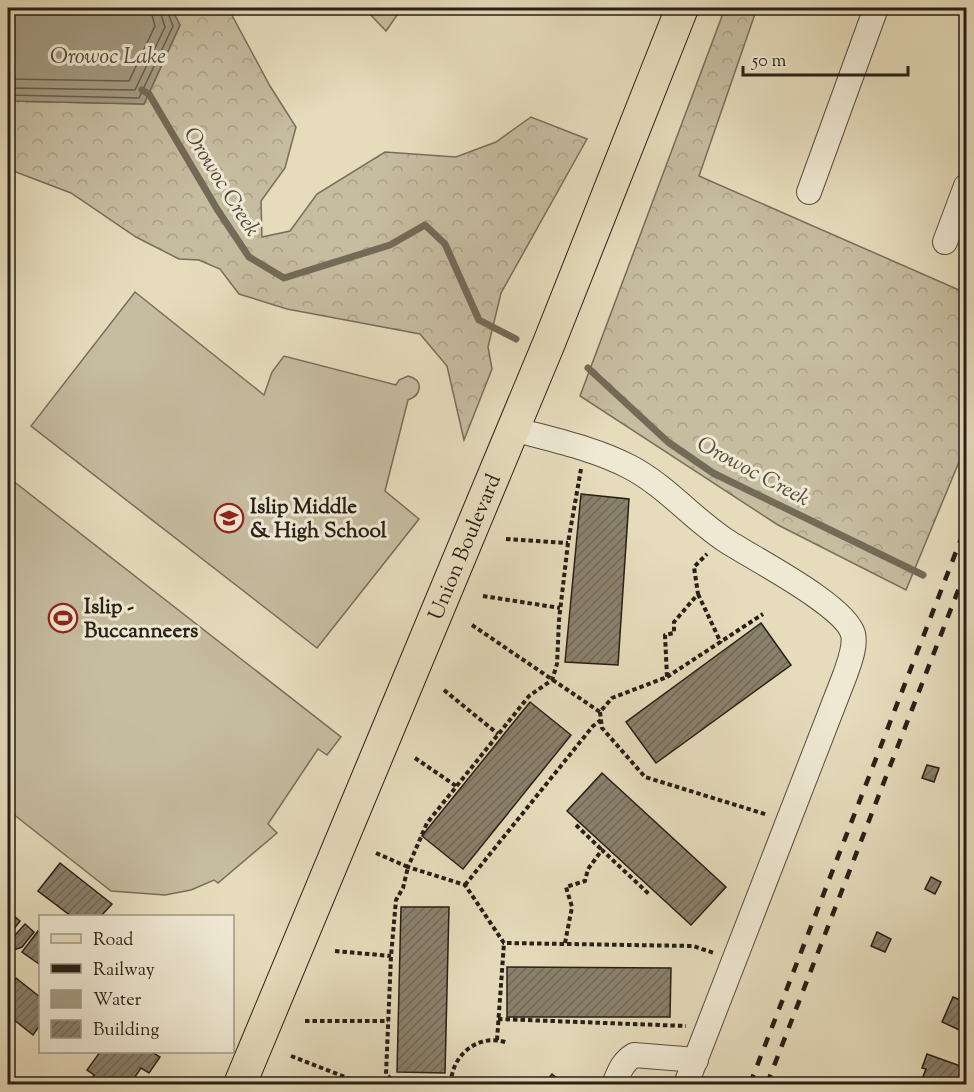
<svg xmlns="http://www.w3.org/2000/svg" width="974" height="1092" font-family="'Sorts Mill Goudy',serif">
  <defs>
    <pattern id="forest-crowns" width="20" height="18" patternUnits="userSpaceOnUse" patternTransform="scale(1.5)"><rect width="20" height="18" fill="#c6bca0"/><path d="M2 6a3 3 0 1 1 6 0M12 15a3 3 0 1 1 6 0" fill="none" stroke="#aaa189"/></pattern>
    <pattern id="building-hatch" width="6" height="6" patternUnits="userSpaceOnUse" patternTransform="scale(1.5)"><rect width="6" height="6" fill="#8a816c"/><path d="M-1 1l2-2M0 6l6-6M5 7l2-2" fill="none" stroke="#716958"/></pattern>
  </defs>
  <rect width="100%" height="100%" fill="#e6dcbc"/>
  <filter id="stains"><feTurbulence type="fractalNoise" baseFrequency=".00333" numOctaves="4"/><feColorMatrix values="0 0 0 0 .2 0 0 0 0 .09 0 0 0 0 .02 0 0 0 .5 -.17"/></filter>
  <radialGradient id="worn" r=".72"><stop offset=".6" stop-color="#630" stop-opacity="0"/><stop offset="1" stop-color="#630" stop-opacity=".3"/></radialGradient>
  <!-- forest -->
  <g fill="url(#forest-crowns)" stroke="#766e5b" stroke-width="1.5">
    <polygon points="171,8 228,8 270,86 296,127 285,168 261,201 262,237 290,231 317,194 385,152 456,157 496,142 531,117 587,139 501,293 488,347 492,369 464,440 447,366 420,334 287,309 239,294 220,269 199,260 179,259 136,237 71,193 8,169 8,101 144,104 180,25"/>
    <polygon points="725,8 757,8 699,176 966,293 966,445 906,590 778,525 580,396"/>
  </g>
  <!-- pitch -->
  <g fill="#c6bca0" stroke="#766e5b" stroke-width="1.5">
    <polygon points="364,8 402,8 386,31"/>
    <path d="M135 292 264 395 272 372 284 356 396 385 399 380 408 376C424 380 422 395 408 400L385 491 419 519 317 648 31 426Z"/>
    <polygon points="8,477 341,737 327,755 318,749 268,824 277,833 218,883 214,880 191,890 165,895 111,891 8,810"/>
  </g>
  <!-- water -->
  <polygon fill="#a59c84" stroke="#736a58" stroke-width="1.5" points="8,8 171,8 180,25 144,104 8,101"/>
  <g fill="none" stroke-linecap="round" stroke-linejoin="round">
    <!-- shore -->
    <g stroke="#665e4d" stroke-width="1.5">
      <polyline points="8,79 129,81 155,26 150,8"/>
      <polyline points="8,88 135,90 165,27 159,8"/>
      <polyline points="8,95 139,98 173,26 166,8"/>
    </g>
    <!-- stream -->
    <g stroke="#736a58" stroke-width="7">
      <polyline points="142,90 149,94 217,209 249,257 284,278 390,245 425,225 445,244 479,320 516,339"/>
      <polyline points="588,368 668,442 713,473 923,575"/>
    </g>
  </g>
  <!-- building -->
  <g fill="url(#building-hatch)" stroke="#271f16" stroke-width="1.5">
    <polygon points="581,494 629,499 618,665 565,662"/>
    <polygon points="761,623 791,665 656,763 626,722"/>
    <polygon points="530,702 571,735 463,869 422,836"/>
    <polygon points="927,765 939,768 934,782 922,778"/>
    <polygon points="602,773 726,887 691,925 567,811"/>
    <polygon points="60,863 112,904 101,916 71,916 38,891"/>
    <polygon points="931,877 941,882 935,894 925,889"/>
    <polygon points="401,907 449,907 445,1073 397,1072"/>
    <polygon points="8,911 20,921 8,936"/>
    <polygon points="25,924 34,932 22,947 14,950 9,946 11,944 9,942"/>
    <polygon points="38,931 40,933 40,962 39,964 22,952"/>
    <polygon points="877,932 891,939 885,952 871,946"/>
    <polygon points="507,967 671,968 670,1017 507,1017"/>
    <polygon points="16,978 40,997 40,1025 33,1035 8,1015 8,990"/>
    <polygon points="953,997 965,1002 966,998 966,1033 942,1022"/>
    <polygon points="100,1052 152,1052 160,1057 149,1073 141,1068 130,1084 88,1084 94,1075 87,1070"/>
    <polygon points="927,1054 966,1068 965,1084 920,1084 926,1069 922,1068"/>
    <polygon points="552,1074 564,1084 544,1084"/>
  </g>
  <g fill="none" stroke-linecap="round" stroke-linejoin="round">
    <!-- minor casing -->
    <g stroke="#574e40" stroke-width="26">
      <g id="minor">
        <polyline points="809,192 876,8"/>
        <polyline points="945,242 966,186"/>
        <path d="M513 429C553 440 593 448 630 467 666 486 692 518 725 540 752 558 845 605 853 634 856 647 849 663 845 675L686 1084"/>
        <path d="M614 1084C619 1073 622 1062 634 1055L696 1060"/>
      </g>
    </g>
    <!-- major casing -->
    <g stroke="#271f16" stroke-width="34">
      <g id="major">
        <path id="s1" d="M240 1084 549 343 682 8"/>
      </g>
    </g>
    <!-- path -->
    <g stroke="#271f16" stroke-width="4" stroke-dasharray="4.5 3" stroke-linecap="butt">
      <polyline points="581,469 568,543 559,620 557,664 552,680 529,696 427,823 408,867 465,885 504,943 693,946 714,953"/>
      <polyline points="506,539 568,543"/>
      <polyline points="698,594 721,643"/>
      <polyline points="483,596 560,608"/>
      <polyline points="472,625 600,712 612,698 667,677 665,635 674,633 674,622 698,594 694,567 707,554"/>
      <polyline points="667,677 763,614"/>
      <polyline points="444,690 498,734"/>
      <polyline points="600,712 602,728 645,777 768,815"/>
      <polyline points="415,758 456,786"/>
      <polyline points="576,825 602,850"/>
      <polyline points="376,853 408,867 403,888 396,900 391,956 386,1074 392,1080 451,1079"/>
      <polyline points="465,885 593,726 601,720"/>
      <polyline points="565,943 572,907 566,887 585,881 588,869 602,850 650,895"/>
      <polyline points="335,951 391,956"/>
      <polyline points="498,1019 686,1026"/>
      <polyline points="305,1021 388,1021"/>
      <polyline points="497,1040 504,943"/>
      <polyline points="291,1056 363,1084"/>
      <path d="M451 1084C451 1055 479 1032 508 1043"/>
      <polyline points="534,1084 535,1084"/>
    </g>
    <!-- minor -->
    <use href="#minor" stroke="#efe8d3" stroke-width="24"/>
    <!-- major -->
    <use href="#major" stroke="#e6dcbc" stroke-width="32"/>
    <!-- rail -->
    <g stroke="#271f16" stroke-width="4.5" stroke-dasharray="10 10" stroke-linecap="butt">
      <polyline points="750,1084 966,526"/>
      <polyline points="767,1084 966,570"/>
    </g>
  </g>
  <!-- icons -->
  <defs>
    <g id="school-ring" transform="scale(1.5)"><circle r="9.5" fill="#efe8d3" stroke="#8f2418" stroke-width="1.5"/><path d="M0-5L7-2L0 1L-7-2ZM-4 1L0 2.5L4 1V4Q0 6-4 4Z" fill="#8f2418"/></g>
    <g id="stadium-ring" transform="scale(1.5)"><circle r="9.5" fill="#efe8d3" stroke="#8f2418" stroke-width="1.5"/><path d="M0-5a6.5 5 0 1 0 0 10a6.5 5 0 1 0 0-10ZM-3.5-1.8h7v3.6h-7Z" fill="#8f2418"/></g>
  </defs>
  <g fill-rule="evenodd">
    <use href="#school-ring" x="229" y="518"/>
    <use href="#stadium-ring" x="63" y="618"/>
  </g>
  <g text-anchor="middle" stroke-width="6" stroke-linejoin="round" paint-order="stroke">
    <!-- poi labels -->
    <g font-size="21" font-weight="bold" fill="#271f16" stroke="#efe8d3" text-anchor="start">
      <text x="250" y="513">Islip Middle<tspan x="250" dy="24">&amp; High School</tspan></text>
      <text x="84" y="613">Islip -<tspan x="84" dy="24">Buccanneers</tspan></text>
    </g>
    <!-- street labels -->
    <g font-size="21" fill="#271f16" stroke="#efe8d3">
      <text dy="7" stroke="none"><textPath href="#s1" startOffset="582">Union Boulevard</textPath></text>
    </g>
    <!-- water labels -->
    <g font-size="22" font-style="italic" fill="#534b3c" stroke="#efe8d3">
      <text x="108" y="63">Orowoc Lake</text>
      <text transform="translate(223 181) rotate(58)" y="8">Orowoc Creek</text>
      <text transform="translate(754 470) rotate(28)" y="8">Orowoc Creek</text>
    </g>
  </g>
  <!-- margin -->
  <rect width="974" height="1092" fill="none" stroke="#e6dcbc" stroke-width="30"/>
  <rect x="9" y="9" width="956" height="1074" fill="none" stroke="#271f16" stroke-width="3"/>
  <rect x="15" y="15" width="944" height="1062" fill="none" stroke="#271f16" stroke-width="1.5"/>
  <!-- legend -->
  <rect x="39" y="915" width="195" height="138" fill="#efe8d3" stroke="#9f9887" stroke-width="1.5"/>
  <rect x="51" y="934" width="30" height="9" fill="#e6dcbc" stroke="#9f9887" stroke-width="1.5"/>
  <text x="93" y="945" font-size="18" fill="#271f16">Road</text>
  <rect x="51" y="964" width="30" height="9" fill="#271f16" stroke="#9f9887" stroke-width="1.5"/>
  <text x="93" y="975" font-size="18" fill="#271f16">Railway</text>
  <rect x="51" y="990" width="30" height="18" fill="#a59c84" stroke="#9f9887" stroke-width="1.5"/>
  <text x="93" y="1005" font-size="18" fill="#271f16">Water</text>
  <rect x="51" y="1020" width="30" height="18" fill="url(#building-hatch)" stroke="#9f9887" stroke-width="1.5"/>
  <text x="93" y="1035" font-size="18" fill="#271f16">Building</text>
  <!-- scale -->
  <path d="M743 66v9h165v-9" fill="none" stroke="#271f16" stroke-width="3"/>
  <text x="752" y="66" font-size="18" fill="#271f16" stroke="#efe8d3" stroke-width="4.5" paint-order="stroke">50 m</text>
  <rect width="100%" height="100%" filter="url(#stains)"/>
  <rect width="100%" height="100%" fill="url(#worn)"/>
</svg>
